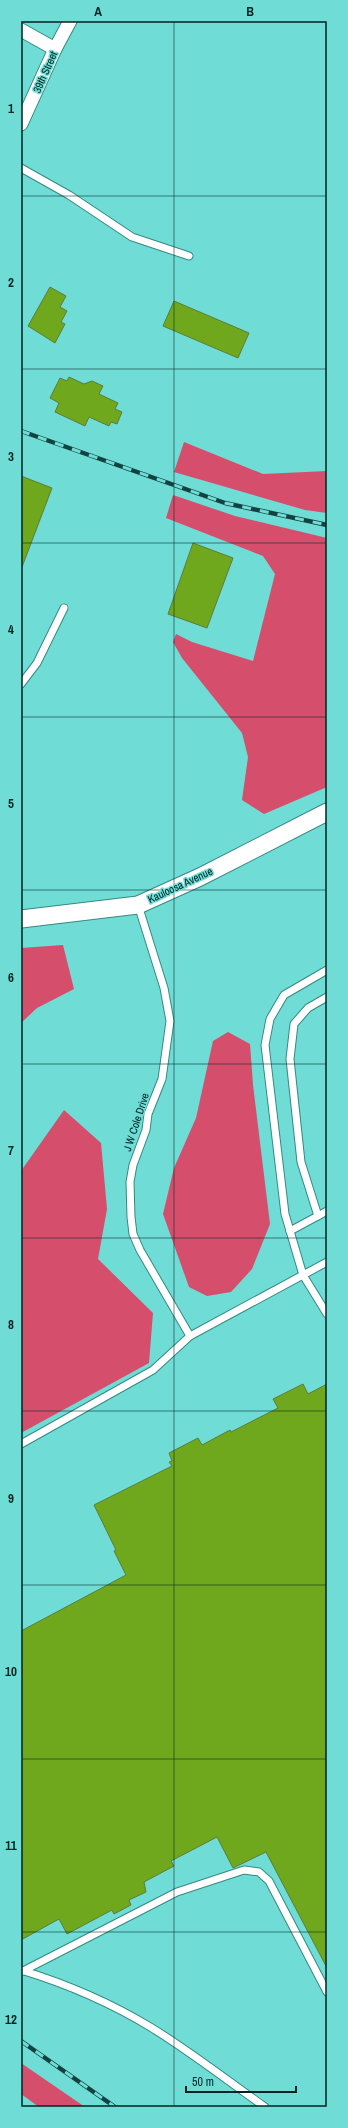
<svg xmlns="http://www.w3.org/2000/svg" width="348" height="2128" font-family="'Archivo Narrow',sans-serif">
  <rect width="100%" height="100%" fill="#6fdcd6"/>
  <!-- forest -->
  <g fill="#d54e6c">
    <polygon points="184,442 263,474 327,471 327,513 305,510 174,472"/>
    <polygon points="173,495 235,516 327,538 327,787 264,814 242,800 248,757 242,733 182,658 173,642 176,634 192,642 253,661 275,574 263,556 166,518"/>
    <polygon points="63,945 74,989 37,1008 21,1023 21,948"/>
    <polygon points="228,1032 250,1044 253,1085 270,1224 252,1269 231,1292 207,1296 189,1287 163,1214 174,1168 196,1118 213,1041"/>
    <polygon points="64,1110 101,1143 107,1209 98,1259 153,1313 149,1363 21,1433 21,1171"/>
    <polygon points="21,2063 85,2107 39,2107 21,2094"/>
  </g>
  <!-- building -->
  <g fill="#6fa71d" stroke="#5d7d3a">
    <polygon points="50,287 66,296 60,307 67,311 61,322 65,324 55,343 28,326"/>
    <polygon points="174,301 249,333 238,358 163,326"/>
    <polygon points="69,377 84,384 92,381 103,386 99,394 118,403 115,409 122,412 117,424 111,422 109,426 89,417 85,426 55,412 59,403 50,398 60,378 67,381"/>
    <polygon points="21,476 52,488 22,567 21,567"/>
    <polygon points="193,543 233,558 207,628 168,614"/>
    <polygon points="303,1384 308,1394 327,1384 327,1968 266,1852 233,1868 217,1837 171,1861 174,1866 144,1882 146,1892 129,1900 131,1905 114,1914 112,1910 67,1934 59,1919 21,1940 21,1631 126,1575 114,1551 116,1550 94,1505 172,1466 169,1462 172,1461 169,1453 198,1438 202,1445 230,1430 231,1432 278,1408 273,1399"/>
  </g>
  <g fill="none" stroke-linecap="round" stroke-linejoin="round">
    <!-- service casing -->
    <g stroke="#348984" stroke-width="9">
      <g id="service">
        <polyline points="21,168 69,195 132,237 189,256"/>
        <polyline points="21,684 37,663 64,608"/>
        <polyline points="138,905 164,988 170,1021 162,1079 148,1114 146,1130 133,1165 130,1182 131,1217 133,1234 140,1250 190,1336"/>
        <polyline points="327,970 284,995 270,1019 265,1045 285,1214 303,1275 327,1314"/>
        <polyline points="318,1216 301,1162 290,1059 294,1024 308,1008 327,997"/>
        <polyline points="290,1231 327,1211"/>
        <polyline points="21,1444 153,1370 190,1336 327,1262"/>
        <path d="M21 1970C67 1984 111 2003 152 2028 191 2052 228 2081 265 2107"/>
        <polyline points="23,1971 177,1892 244,1870 259,1872 269,1881 327,1992"/>
      </g>
    </g>
    <!-- minor casing -->
    <g stroke="#348984" stroke-width="15">
      <g id="minor">
        <polyline points="21,30 55,49"/>
        <polyline points="21,124 55,49 70,21"/>
      </g>
    </g>
    <!-- tertiary casing -->
    <g stroke="#348984" stroke-width="19">
      <polyline id="tertiary" points="21,919 138,905 200,877 327,812"/>
    </g>
    <!-- service -->
    <use href="#service" stroke="#fff" stroke-width="7"/>
    <!-- minor -->
    <use href="#minor" stroke="#fff" stroke-width="13"/>
    <!-- tertiary -->
    <use href="#tertiary" stroke="#fff" stroke-width="17"/>
    <!-- rail casing -->
    <g stroke="#134340" stroke-width="4.5">
      <g id="rail">
        <polyline points="21,431 225,503 327,525"/>
        <polyline points="21,2041 115,2107"/>
      </g>
    </g>
    <!-- rail -->
    <use href="#rail" stroke="#6fdcd6" stroke-width="3" stroke-dasharray="9" stroke-linecap="butt"/>
  </g>
  <!-- grid -->
  <path fill="none" stroke="#002422" stroke-width="1" stroke-opacity="0.55" d="M174 21V2107M21 196H327M21 369H327M21 543H327M21 717H327M21 890H327M21 1064H327M21 1238H327M21 1411H327M21 1585H327M21 1759H327M21 1932H327"/>
  <g text-anchor="middle" stroke-width="3" stroke-linejoin="round" paint-order="stroke">
    <!-- street labels -->
    <g font-size="11" fill="#002422" stroke="#6fdcd6">
      <text transform="translate(45 72) rotate(-66)" y="4">39th Street</text>
      <text transform="translate(180 885) rotate(-25)" y="4">Kauloosa Avenue</text>
      <text transform="translate(136 1122) rotate(-72)" y="4">J W Cole Drive</text>
    </g>
  </g>
  <!-- border -->
  <rect width="348" height="2128" fill="none" stroke="#6fdcd6" stroke-width="44"/>
  <!-- scale -->
  <path d="M186 2086v6h110v-6" fill="none" stroke="#002422" stroke-width="2"/>
  <text x="192" y="2086" font-size="12" fill="#002422" stroke="#6fdcd6" stroke-width="3" paint-order="stroke">50 m</text>
  <rect x="22" y="22" width="304" height="2084" fill="none" stroke="#002422" stroke-width="1.5"/>
  <g font-size="13" text-anchor="middle" font-weight="bold" fill="#002422">
    <text x="98" y="16">A</text>
    <text x="250" y="16">B</text>
    <text x="11" y="113">1</text>
    <text x="11" y="287">2</text>
    <text x="11" y="461">3</text>
    <text x="11" y="634">4</text>
    <text x="11" y="808">5</text>
    <text x="11" y="982">6</text>
    <text x="11" y="1155">7</text>
    <text x="11" y="1329">8</text>
    <text x="11" y="1503">9</text>
    <text x="11" y="1676">10</text>
    <text x="11" y="1850">11</text>
    <text x="11" y="2024">12</text>
  </g>
</svg>
